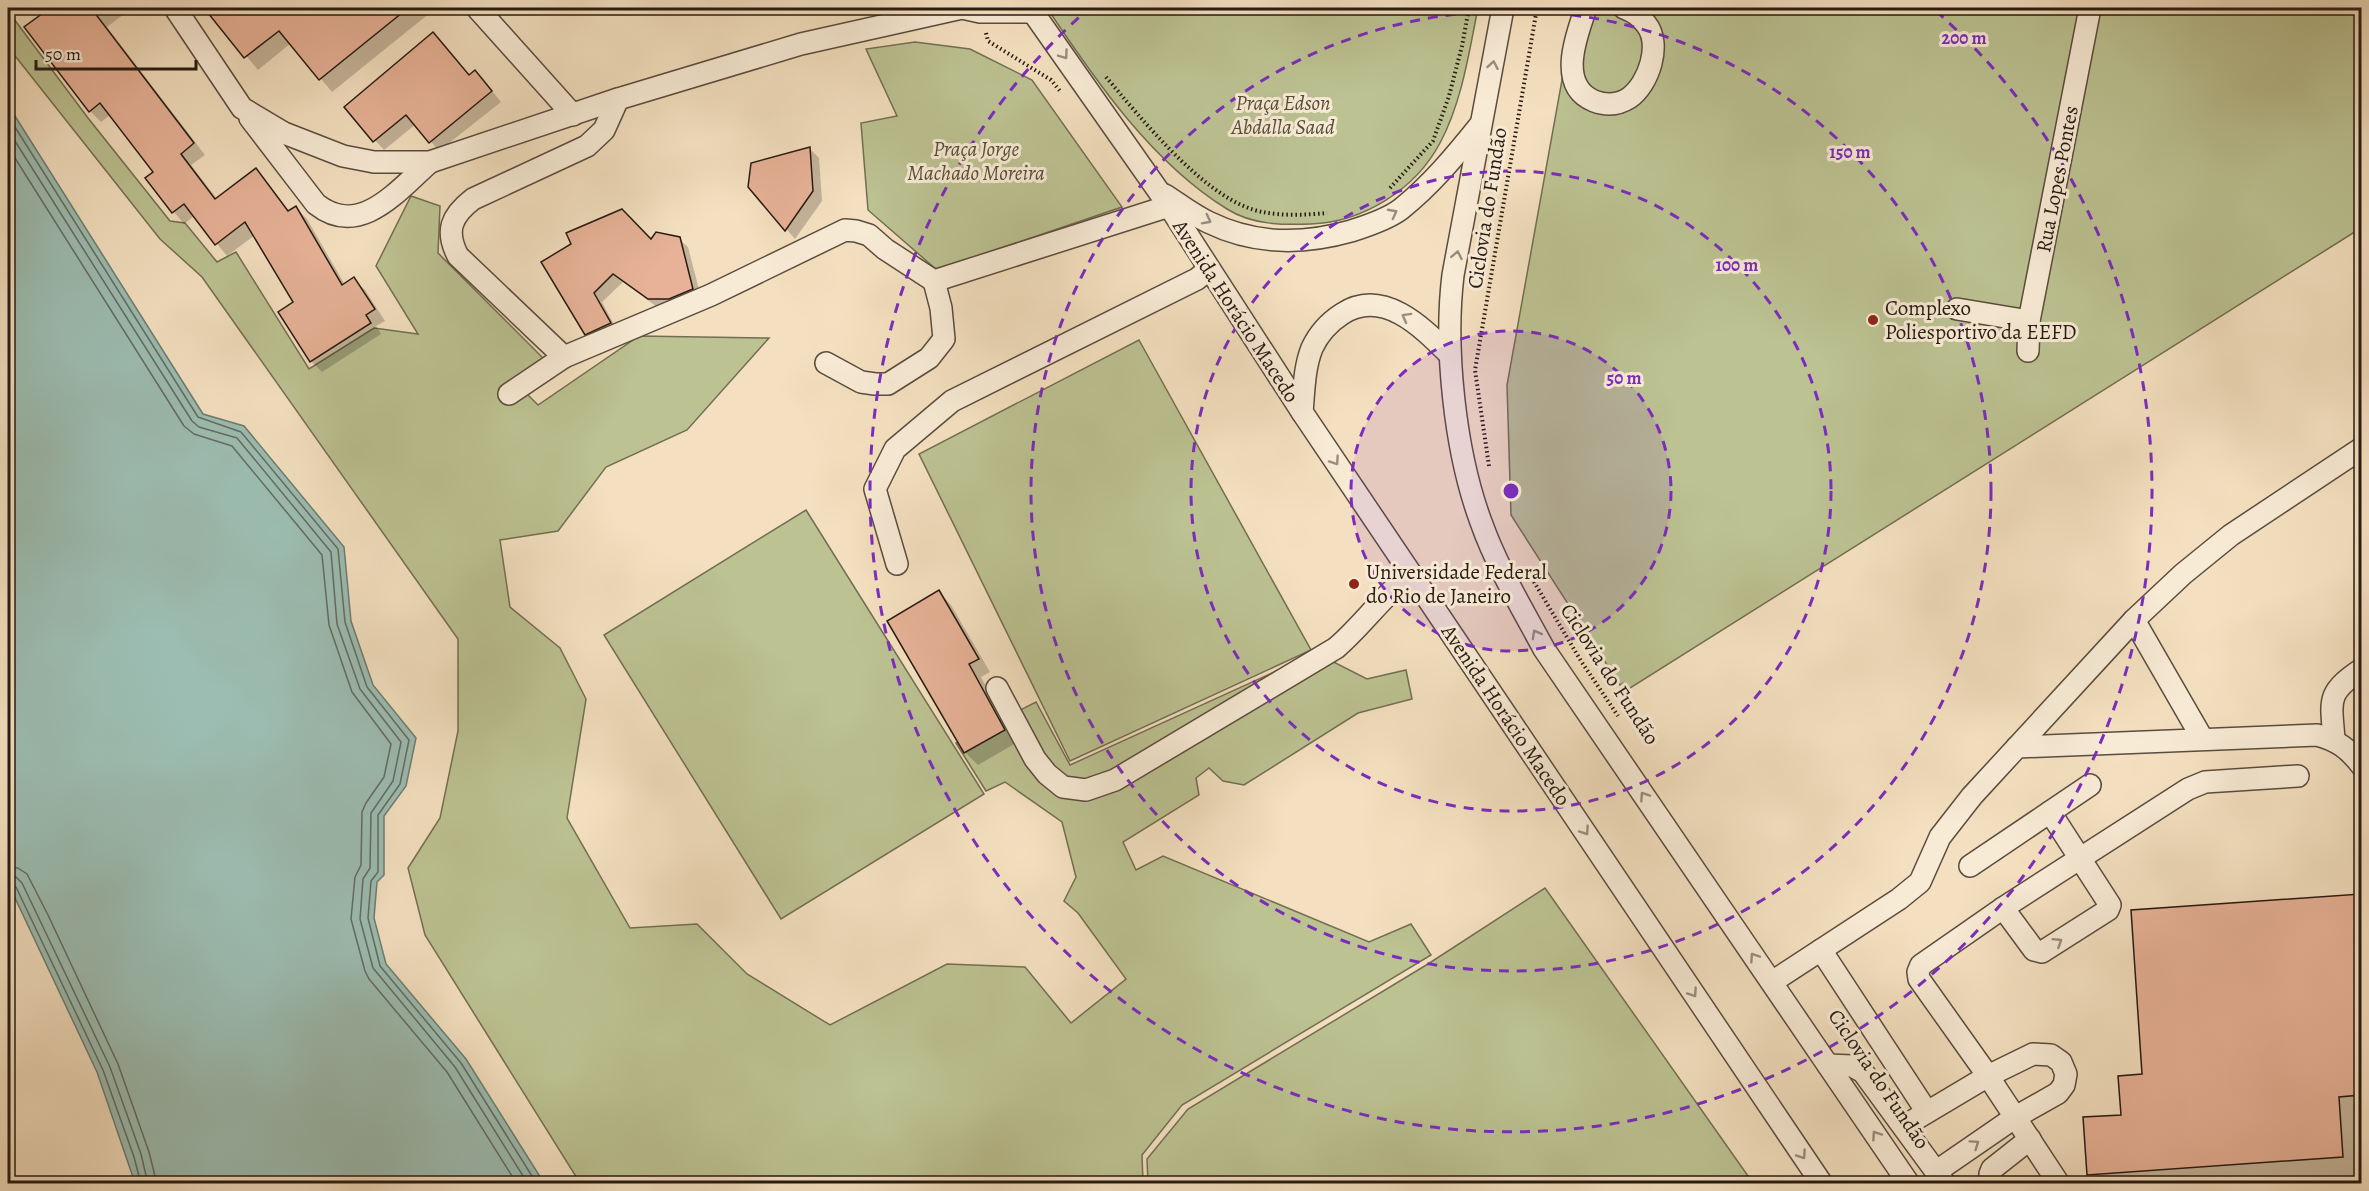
<svg xmlns="http://www.w3.org/2000/svg" width="2369" height="1191" font-family="Alegreya,serif">
  <rect width="100%" height="100%" fill="#f4e0c0"/>
  <filter id="stains"><feTurbulence type="fractalNoise" baseFrequency=".00333" numOctaves="4"/><feColorMatrix values="0 0 0 0 .2 0 0 0 0 .09 0 0 0 0 .02 0 0 0 .5 -.17"/></filter>
  <radialGradient id="worn" r=".72"><stop offset=".6" stop-color="#630" stop-opacity="0"/><stop offset="1" stop-color="#630" stop-opacity=".3"/></radialGradient>
  <!-- green -->
  <g fill="#bcc292" stroke="#726e52" stroke-width="1.5">
    <path d="M1047 8H1478C1469 52 1462 102 1440 143 1415 190 1363 222 1311 224 1283 225 1252 225 1227 209 1152 163 1095 80 1047 8Z"/>
    <polygon points="1575,8 2361,8 2361,228 1627,690 1623,683 1620,685 1511,515 1507,385"/>
    <polygon points="8,11 88,118 170,221 185,223 217,262 236,252 309,369 374,328 418,334 376,266 411,196 440,206 438,253 548,363 527,394 538,405 639,336 769,338 687,430 606,467 558,531 500,540 510,607 560,648 586,699 567,818 630,928 697,924 747,974 830,1025 947,964 1025,967 1071,1023 1126,979 1078,913 1064,901 1076,877 1062,822 1005,782 986,791 956,743 1036,702 1070,765 1316,653 1367,679 1406,670 1412,699 1358,713 1244,785 1223,781 1209,768 1196,778 1199,795 1123,842 1136,870 1163,856 1369,942 1411,924 1431,955 1182,1105 1142,1155 1143,1183 580,1183 425,935 408,868 440,818 458,731 458,639 202,277 160,239 8,47"/>
    <polygon points="915,42 970,49 1032,80 1122,207 937,270 868,210 861,123 897,116 866,49"/>
    <polygon points="1139,340 1311,650 1070,761 919,454"/>
    <polygon points="806,510 984,794 781,919 604,635"/>
    <polygon points="1545,888 1753,1183 1148,1183 1147,1159 1188,1109 1428,964"/>
  </g>
  <!-- water -->
  <polygon fill="#9cbdb2" stroke="#6d7c72" stroke-width="1.5" points="8,105 203,414 244,426 344,547 351,621 373,685 416,738 406,786 384,816 384,875 377,882 374,918 386,964 466,1059 544,1183 135,1183 97,1072 8,883"/>
  <!-- shadow -->
  <g fill="#0003">
    <polygon points="53,8 125,8 128,11 107,27 205,155 191,165 217,199 255,170 289,212 296,208 307,219 345,285 354,279 365,290 385,321 376,326 381,334 322,372 311,361 295,303 255,235 227,256 194,216 184,224 147,179 155,172 110,115 101,122 90,111 26,28"/>
    <polygon points="220,8 436,8 332,92 291,43 258,70 211,14"/>
    <polygon points="601,8 655,8 655,13 604,10"/>
    <polygon points="470,76 484,81 501,102 439,151 416,124 384,150 346,108"/>
    <polygon points="810,149 819,158 822,201 795,239 750,187"/>
    <polygon points="679,239 688,247 701,297 657,307 623,282 602,302 618,332 594,342 586,334 543,262 652,241"/>
    <polygon points="939,592 951,605 990,672 981,677 1016,743 978,765 965,752 889,621"/>
    <polygon points="2362,895 2362,1114 2357,1115 2361,1175 2240,1184 2098,1184 2089,1174 2144,1076 2132,911"/>
  </g>
  <g fill="none" stroke-linecap="round" stroke-linejoin="round">
    <!-- shore -->
    <g stroke="#626c62" stroke-width="1.5">
      <polyline points="8,116 198,417 241,432 338,549 345,622 367,687 409,740 400,784 378,815 378,872 371,881 368,918 380,966 461,1063 537,1184"/>
      <polyline points="8,130 192,421 199,427 237,438 331,552 337,624 360,689 401,742 393,781 371,813 370,868 363,879 360,919 373,968 455,1067 528,1184"/>
      <polyline points="8,147 184,426 194,434 232,446 322,555 329,625 352,692 391,744 384,777 366,803 362,812 361,865 355,877 351,919 365,971 369,979 447,1072 517,1184"/>
      <polyline points="8,866 18,868 27,874 48,915 118,1064 149,1152 157,1184"/>
      <polyline points="8,875 16,877 22,883 110,1067 141,1154 148,1184"/>
      <polyline points="8,883 16,887 103,1070 134,1157 141,1184"/>
    </g>
  </g>
  <!-- building -->
  <g fill="#e7b297" stroke="#271a12" stroke-width="1.5">
    <polygon points="50,8 91,8 194,143 181,154 215,199 256,168 288,211 296,206 342,285 354,277 375,309 366,315 371,323 310,362 278,312 293,302 245,222 215,245 184,204 172,213 145,178 153,172 100,103 89,112 24,27"/>
    <polygon points="204,8 408,8 319,80 279,31 244,58"/>
    <polygon points="433,32 469,75 475,70 492,91 429,143 406,115 373,142 344,107"/>
    <polygon points="810,147 813,191 785,231 748,187 751,163"/>
    <polygon points="622,209 651,239 656,232 680,237 693,289 669,299 648,299 613,274 594,293 611,323 585,335 541,262 571,244 566,233"/>
    <polygon points="939,590 979,659 969,664 1005,730 964,753 887,621"/>
    <polygon points="2361,894 2361,1095 2339,1097 2343,1157 2087,1175 2083,1117 2121,1115 2118,1076 2142,1074 2131,910"/>
  </g>
  <g fill="none" stroke-linecap="round" stroke-linejoin="round">
    <!-- minor casing -->
    <g stroke="#5a4c3e" stroke-width="24">
      <g id="minor">
        <polyline points="175,8 242,108 284,133 343,156 374,162 430,162 618,99 801,44 962,8 980,12 1033,12"/>
        <polyline points="477,8 573,115"/>
        <polyline points="1030,8 1169,206 1302,412 1822,1184"/>
        <path d="M1503 8 1453 275C1444 349 1455 452 1481 522 1497 567 1522 608 1544 649L1909 1184"/>
        <path d="M1586 8C1576 36 1557 86 1594 101 1607 106 1618 105 1629 98 1649 84 1662 44 1646 24 1641 17 1632 11 1624 8"/>
        <path d="M618 99 604 130 587 146 473 199C451 216 445 231 458 256L564 357 711 295 845 230 856 231 869 235 885 249 934 281 1169 206"/>
        <path d="M250 118 316 204C360 239 398 190 430 162"/>
        <path d="M1165 195C1179 204 1193 215 1208 222 1255 245 1302 245 1351 231 1367 226 1388 219 1401 209 1431 185 1456 155 1480 125"/>
        <polyline points="1957,309 2029,321"/>
        <polyline points="2028,351 2029,321 2090,8"/>
        <polyline points="826,363 861,382 875,384 888,384 929,358 944,339 941,308 934,281"/>
        <polyline points="509,394 564,357"/>
        <path d="M1302 412C1304 391 1304 368 1312 348 1319 333 1328 323 1342 314 1383 287 1423 328 1450 355"/>
        <polyline points="897,564 875,489 895,449 952,401 1197,279 1209,269"/>
        <polyline points="2134,620 2202,738"/>
        <path d="M997 688 1035 759 1047 774 1063 787 1086 790 1115 780 1336 648C1363 625 1383 595 1411 574"/>
        <path d="M2334 739C2331 700 2326 693 2362 669"/>
        <path d="M2017 747 2317 735C2337 740 2349 749 2362 766"/>
        <polyline points="2050,812 2090,785"/>
        <polyline points="1970,866 2050,812 2110,905 2108,910 2042,952 2034,950 2003,908"/>
        <polyline points="1821,950 1927,1112"/>
        <polyline points="1772,982 1899,899 1920,882 1940,837 1972,796 2134,620 2183,574 2231,535 2362,448"/>
        <polyline points="1828,1065 1852,1066 1863,1072 1945,1184"/>
        <polyline points="1904,1126 1988,1076 2033,1054 2051,1055 2061,1062 2066,1074 2064,1085 2058,1093 2014,1118 1937,1171"/>
        <polyline points="1993,1184 1990,1174 1992,1169 2030,1139"/>
        <polyline points="2059,1184 1988,1076 1919,979 1918,972 1921,965 2003,908 2188,789 2205,782 2298,776"/>
      </g>
    </g>
    <!-- path -->
    <g stroke="#271a12" stroke-width="4" stroke-dasharray="1.5 3" stroke-linecap="butt">
      <polyline points="986,33 988,41 1051,80 1060,91"/>
      <path d="M1106 77C1141 118 1208 203 1263 212 1282 216 1307 215 1327 213"/>
      <polyline points="1390,188 1433,141 1449,96 1462,46 1469,8"/>
      <polyline points="1489,466 1475,370 1537,8"/>
      <polyline points="1527,570 1581,661 1618,716"/>
    </g>
    <!-- minor -->
    <use href="#minor" stroke="#f8ebd6" stroke-width="21"/>
  </g>
  <!-- one-way arrows -->
  <defs><path id="oneway-chevron" d="M-2-3.5L2.5 0L-2 3.5" fill="none" stroke-width="1.6" stroke-linecap="round" stroke-linejoin="round" transform="scale(1.5)"/></defs>
  <g stroke="#9a8d7e">
    <use href="#oneway-chevron" transform="translate(1064 55) rotate(55)"/>
    <use href="#oneway-chevron" transform="translate(1493 65) rotate(-80)"/>
    <use href="#oneway-chevron" transform="translate(1393 213) rotate(-28)"/>
    <use href="#oneway-chevron" transform="translate(1207 220) rotate(27)"/>
    <use href="#oneway-chevron" transform="translate(1457 255) rotate(-79)"/>
    <use href="#oneway-chevron" transform="translate(1406 317) rotate(-151)"/>
    <use href="#oneway-chevron" transform="translate(1335 461) rotate(56)"/>
    <use href="#oneway-chevron" transform="translate(1536 634) rotate(-119)"/>
    <use href="#oneway-chevron" transform="translate(1644 796) rotate(-124)"/>
    <use href="#oneway-chevron" transform="translate(1585 831) rotate(56)"/>
    <use href="#oneway-chevron" transform="translate(2058 942) rotate(-32)"/>
    <use href="#oneway-chevron" transform="translate(1754 957) rotate(-124)"/>
    <use href="#oneway-chevron" transform="translate(1693 993) rotate(56)"/>
    <use href="#oneway-chevron" transform="translate(1876 1135) rotate(-124)"/>
    <use href="#oneway-chevron" transform="translate(1975 1144) rotate(-35)"/>
    <use href="#oneway-chevron" transform="translate(1802 1155) rotate(56)"/>
  </g>
  <!-- distance rings -->
  <circle cx="1511" cy="491" r="160" fill="#7b2cbf" fill-opacity=".12"/>
  <g fill="none" stroke="#7b2cbf" stroke-width="3" stroke-dasharray="10 8">
    <circle cx="1511" cy="491" r="160"/>
    <circle cx="1511" cy="491" r="320"/>
    <circle cx="1511" cy="491" r="480"/>
    <path d="M1936 11A641 641 0 1 1 1086 11"/>
  </g>
  <!-- markers -->
  <g fill="#8f2418" stroke="#f8ebd6" stroke-width="2">
    <circle cx="1873" cy="320" r="6"/>
    <circle cx="1354" cy="584" r="6"/>
  </g>
  <g text-anchor="middle" stroke-width="6" stroke-linejoin="round" paint-order="stroke">
    <!-- park labels -->
    <g font-size="21" font-style="italic" fill="#544c38" stroke="#f8ebd6">
      <text x="1283" y="110">Praça Edson<tspan x="1283" dy="24">Abdalla Saad</tspan></text>
      <text x="976" y="156">Praça Jorge<tspan x="976" dy="24">Machado Moreira</tspan></text>
    </g>
    <!-- street labels -->
    <g font-size="21" fill="#271a12" stroke="#f8ebd6">
      <text transform="translate(2057 179) rotate(-79)" y="7">Rua Lopes Pontes</text>
      <text transform="translate(1487 208) rotate(-81)" y="7">Ciclovia do Fundão</text>
      <text transform="translate(1236 311) rotate(57)" y="7">Avenida Horácio Macedo</text>
      <text transform="translate(1610 674) rotate(57)" y="7">Ciclovia do Fundão</text>
      <text transform="translate(1506 715) rotate(56)" y="7">Avenida Horácio Macedo</text>
      <text transform="translate(1879 1079) rotate(56)" y="7">Ciclovia do Fundão</text>
    </g>
    <!-- poi labels -->
    <g font-size="21" fill="#271a12" stroke="#f8ebd6" text-anchor="start">
      <text x="1885" y="315">Complexo<tspan x="1885" dy="24">Poliesportivo da EEFD</tspan></text>
      <text x="1366" y="579">Universidade Federal<tspan x="1366" dy="24">do Rio de Janeiro</tspan></text>
    </g>
  </g>
  <circle cx="1511" cy="491" r="9" fill="#7b2cbf" stroke="#f8ebd6" stroke-width="3"/>
  <g font-size="18" text-anchor="middle" font-weight="bold" fill="#7b2cbf" stroke="#f8ebd6" stroke-width="6" stroke-linejoin="round" paint-order="stroke">
    <text x="1964" y="44">200 m</text>
    <text x="1850" y="158">150 m</text>
    <text x="1737" y="271">100 m</text>
    <text x="1624" y="384">50 m</text>
  </g>
  <!-- margin -->
  <rect width="2369" height="1191" fill="none" stroke="#f4e0c0" stroke-width="30"/>
  <rect x="9" y="9" width="2351" height="1173" fill="none" stroke="#271a12" stroke-width="3"/>
  <rect x="15" y="15" width="2339" height="1161" fill="none" stroke="#271a12" stroke-width="1.5"/>
  <!-- scale -->
  <path d="M36 60v9h160v-9" fill="none" stroke="#271a12" stroke-width="3"/>
  <text x="45" y="60" font-size="18" fill="#271a12" stroke="#f8ebd6" stroke-width="4.5" paint-order="stroke">50 m</text>
  <rect width="100%" height="100%" filter="url(#stains)"/>
  <rect width="100%" height="100%" fill="url(#worn)"/>
</svg>
